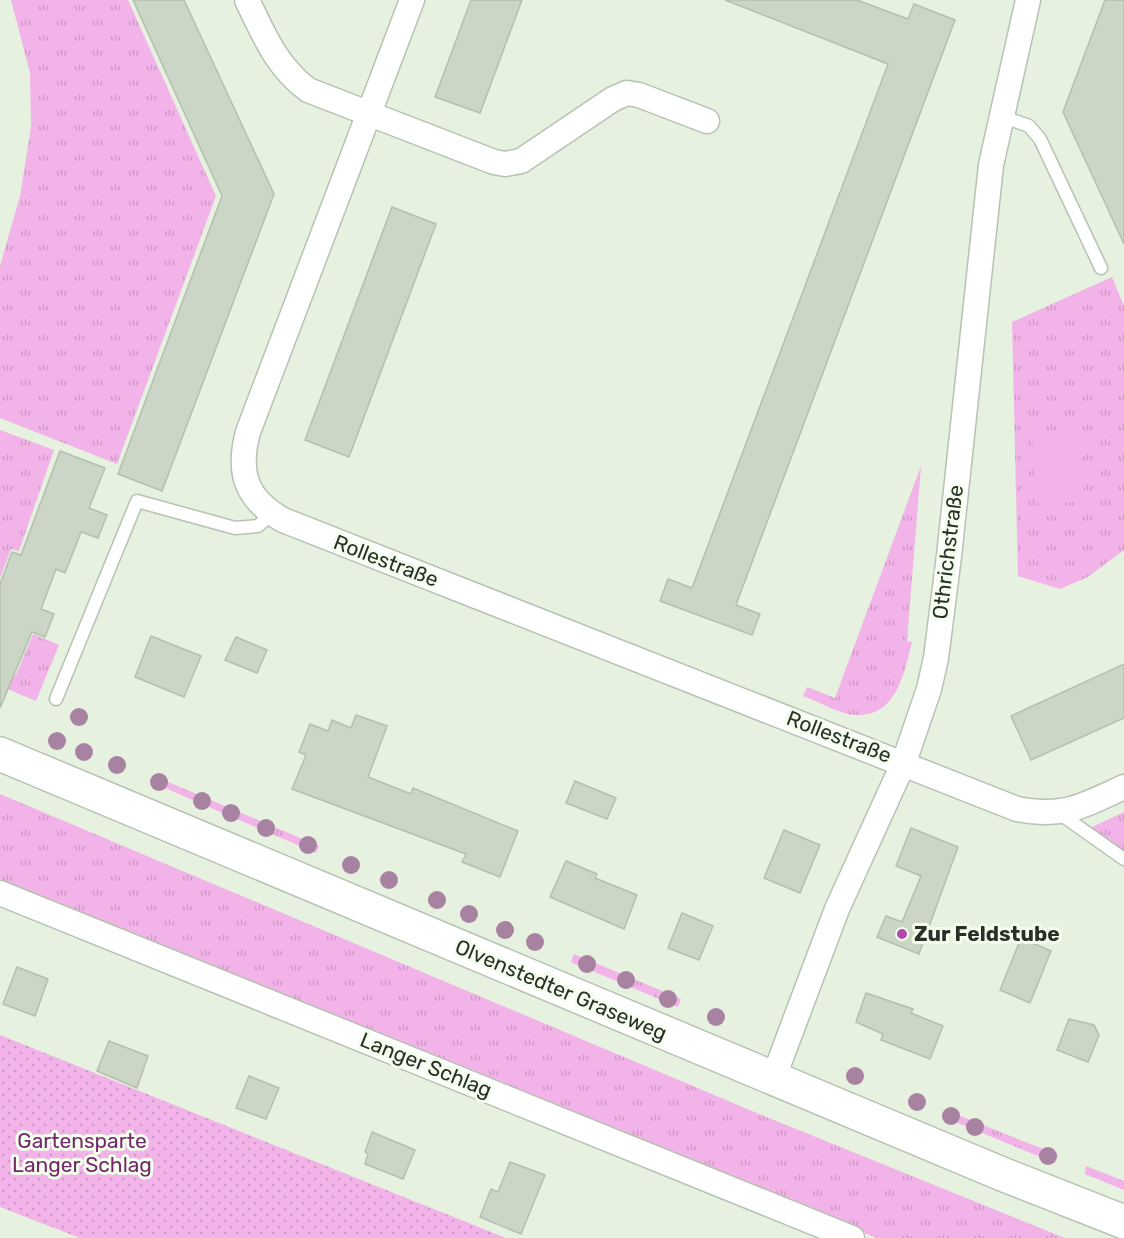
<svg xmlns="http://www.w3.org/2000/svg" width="1124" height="1238" font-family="Rubik,sans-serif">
  <defs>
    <pattern id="grass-tufts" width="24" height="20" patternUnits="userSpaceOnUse" patternTransform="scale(1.5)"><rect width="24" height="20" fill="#f2b3e8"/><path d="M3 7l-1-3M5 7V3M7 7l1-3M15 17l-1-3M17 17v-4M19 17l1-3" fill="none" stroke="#d09ac7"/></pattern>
    <pattern id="garden-dots" width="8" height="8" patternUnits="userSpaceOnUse" patternTransform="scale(1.5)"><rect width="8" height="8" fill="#f2b3e8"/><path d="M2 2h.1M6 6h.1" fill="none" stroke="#d09ac7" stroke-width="1.8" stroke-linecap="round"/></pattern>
  </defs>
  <rect width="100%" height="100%" fill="#e6f1e0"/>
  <!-- grass -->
  <g fill="url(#grass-tufts)">
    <polygon points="11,0 128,0 216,196 117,464 0,418 0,266 20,196 31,127 30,73"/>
    <polygon points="1112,277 1124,306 1124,550 1088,577 1060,589 1018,576 1012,322"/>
    <polygon points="0,430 54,450 19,551 11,549 0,578"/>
    <path d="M921 466 907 641 912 642C904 673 897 717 855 715 842 715 817 701 803 696L807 687 835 698Z"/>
    <polygon points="33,634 59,645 36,701 0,686 0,669 16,675"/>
    <polygon points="154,776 319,846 316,853 151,782"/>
    <polygon points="0,794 764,1116 1065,1238 877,1238 456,1070 13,885 0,879"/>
    <polygon points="1124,812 1124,854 1088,829"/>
    <polygon points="574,954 681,999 678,1007 571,962"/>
    <polygon points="948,1111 1058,1155 1055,1163 946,1118"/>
    <polygon points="1086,1166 1124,1181 1124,1190 1085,1174"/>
  </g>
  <!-- garden -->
  <polygon fill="url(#garden-dots)" points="0,1035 506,1238 80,1238 0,1207"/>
  <!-- pitch -->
  <polygon fill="#f2b3e8" points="1082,432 1084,502 1035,503 1033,433"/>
  <!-- building -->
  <g fill="#cbd6c6" stroke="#b5bfaf" stroke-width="1.5">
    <polygon points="133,0 184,0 274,194 162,491 118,474 222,196"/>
    <polygon points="471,0 522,0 480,113 435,97"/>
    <polygon points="725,0 857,0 908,19 914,4 955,20 736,605 760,614 752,635 660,601 668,579 692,588 888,64"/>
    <polygon points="1105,0 1124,0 1124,244 1063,112"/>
    <polygon points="392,207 436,224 349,457 305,440"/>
    <polygon points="60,451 105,468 89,508 107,515 98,538 81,532 65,573 56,569 41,609 54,614 45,637 32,632 0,708 0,584 12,552 21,555"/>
    <polygon points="151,636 201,656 184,697 135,677"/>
    <polygon points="236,637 267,650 257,673 225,660"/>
    <polygon points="1124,664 1124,718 1031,760 1011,716"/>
    <polygon points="356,715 387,726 368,777 411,794 413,788 518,831 500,877 462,862 466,854 292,789 306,755 299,752 310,724 328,731 332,720 351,728"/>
    <polygon points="575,781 616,798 607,819 566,803"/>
    <polygon points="911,828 958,847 919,954 877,937 886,916 902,922 921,876 896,866"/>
    <polygon points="784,830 820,845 800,893 764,878"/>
    <polygon points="566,861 597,874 595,878 637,895 624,929 550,897"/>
    <polygon points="682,913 713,926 699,960 668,948"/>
    <polygon points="1021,938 1051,951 1030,1003 1000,990"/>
    <polygon points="17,967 48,979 35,1016 3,1004"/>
    <polygon points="866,993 913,1009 911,1013 943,1026 930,1059 881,1040 883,1034 856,1022"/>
    <polygon points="1069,1019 1094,1025 1099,1035 1088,1062 1057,1050"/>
    <polygon points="109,1041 148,1056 137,1088 97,1071"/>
    <polygon points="249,1076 279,1088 266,1119 236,1108"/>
    <polygon points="372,1132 415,1150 403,1179 365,1164 368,1154 365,1152"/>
    <polygon points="510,1162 545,1175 521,1234 480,1217 491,1189 498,1192"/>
  </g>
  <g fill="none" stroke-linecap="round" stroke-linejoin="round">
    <!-- lane casing -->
    <g stroke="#b7c2b2" stroke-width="15">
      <g id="lane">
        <polyline points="1001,116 1029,126 1040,139 1101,268"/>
        <polyline points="56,699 137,501 235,528 258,526 271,514"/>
        <polyline points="1059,813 1124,859"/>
      </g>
    </g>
    <!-- street casing -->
    <g stroke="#b7c2b2" stroke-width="27">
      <g id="street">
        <path d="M247 0C264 35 276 66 308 90L494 162 505 164 521 161 613 99 627 93 639 95 707 121"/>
        <path d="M412 0 248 432C237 473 246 499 283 520L1017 809C1065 818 1082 806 1124 787"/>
        <polyline points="0,893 852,1238"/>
        <polyline points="773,1079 837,909 904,762 929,689 936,658 949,556 991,165 1028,0"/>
      </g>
    </g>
    <!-- secondary casing -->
    <g stroke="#b7c2b2" stroke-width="36">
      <polyline id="secondary" points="0,754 1002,1174 1124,1222"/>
    </g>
    <!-- lane -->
    <use href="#lane" stroke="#fff" stroke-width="12"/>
    <!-- street -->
    <use href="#street" stroke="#fff" stroke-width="24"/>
    <!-- secondary -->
    <use href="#secondary" stroke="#fff" stroke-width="33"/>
  </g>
  <!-- trees -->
  <g fill="#a882a1">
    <circle cx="79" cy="717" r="9"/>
    <circle cx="57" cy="741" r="9"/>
    <circle cx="84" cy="752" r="9"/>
    <circle cx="117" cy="765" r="9"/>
    <circle cx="159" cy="782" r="9"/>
    <circle cx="202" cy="801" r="9"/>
    <circle cx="231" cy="813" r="9"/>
    <circle cx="266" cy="828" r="9"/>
    <circle cx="308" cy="845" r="9"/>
    <circle cx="351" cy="865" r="9"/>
    <circle cx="389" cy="880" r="9"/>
    <circle cx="437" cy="900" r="9"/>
    <circle cx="469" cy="914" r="9"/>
    <circle cx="505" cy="930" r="9"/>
    <circle cx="535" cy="942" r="9"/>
    <circle cx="587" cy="964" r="9"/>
    <circle cx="626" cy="980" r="9"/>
    <circle cx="668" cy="999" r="9"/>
    <circle cx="716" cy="1017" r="9"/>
    <circle cx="855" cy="1076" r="9"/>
    <circle cx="917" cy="1102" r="9"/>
    <circle cx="951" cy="1116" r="9"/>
    <circle cx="975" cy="1127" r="9"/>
    <circle cx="1048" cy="1156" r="9"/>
  </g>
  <!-- markers -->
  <circle fill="#b448a8" stroke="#f3feed" stroke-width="2" cx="902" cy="934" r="6"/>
  <g text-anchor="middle" stroke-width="6" stroke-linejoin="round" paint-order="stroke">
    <!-- street labels -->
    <g font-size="21" fill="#2b2f29" stroke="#f3feed">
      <text transform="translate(948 552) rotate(-83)" y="7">Othrichstraße</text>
      <text transform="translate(386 561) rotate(21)" y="7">Rollestraße</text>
      <text transform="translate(839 737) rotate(21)" y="7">Rollestraße</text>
      <text transform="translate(561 990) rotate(23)" y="7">Olvenstedter Graseweg</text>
      <text transform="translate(426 1065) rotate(22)" y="7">Langer Schlag</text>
    </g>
    <!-- poi labels -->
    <g font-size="21" font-weight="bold" fill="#2b2f29" stroke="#f3feed" text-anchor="start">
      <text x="914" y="941">Zur Feldstube</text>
    </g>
    <!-- park labels -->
    <g font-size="21" fill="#75276d" stroke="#f3feed">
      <text x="82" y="1148">Gartensparte<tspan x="82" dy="24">Langer Schlag</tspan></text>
    </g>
  </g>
</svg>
